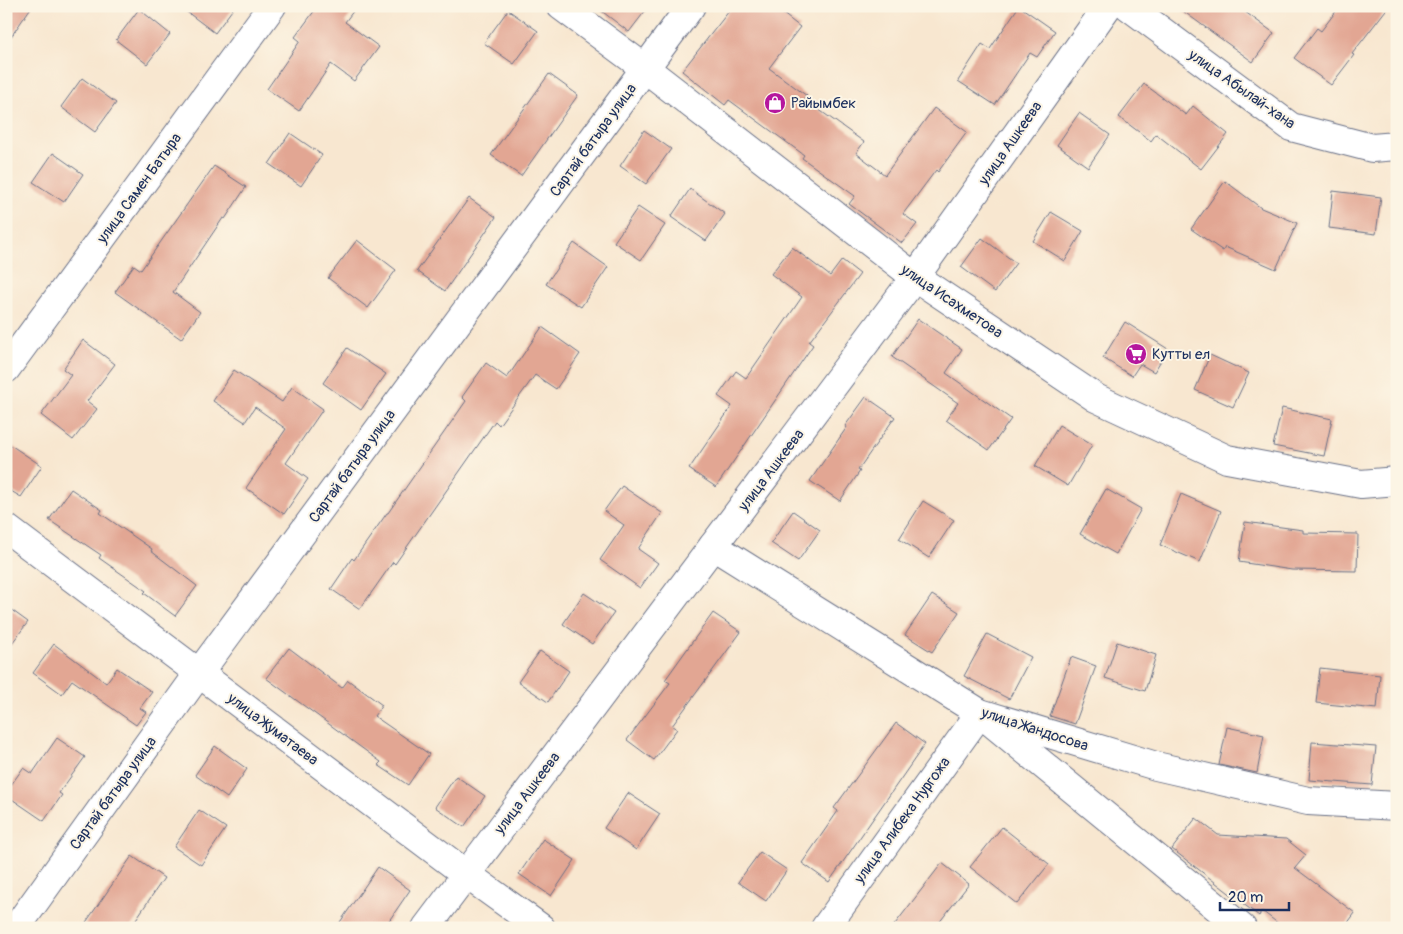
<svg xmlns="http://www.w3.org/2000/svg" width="1403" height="934" font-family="Pangolin,sans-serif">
  <rect width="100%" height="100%" fill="#fcf5e5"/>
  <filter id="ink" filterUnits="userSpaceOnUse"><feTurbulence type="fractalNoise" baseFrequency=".02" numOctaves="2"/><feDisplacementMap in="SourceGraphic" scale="10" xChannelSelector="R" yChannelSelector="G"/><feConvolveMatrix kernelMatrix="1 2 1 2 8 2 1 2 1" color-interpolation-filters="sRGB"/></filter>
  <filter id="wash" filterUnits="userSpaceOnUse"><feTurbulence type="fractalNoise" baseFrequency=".0096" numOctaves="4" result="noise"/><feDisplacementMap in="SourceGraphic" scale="20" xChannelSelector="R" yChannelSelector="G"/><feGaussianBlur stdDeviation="1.12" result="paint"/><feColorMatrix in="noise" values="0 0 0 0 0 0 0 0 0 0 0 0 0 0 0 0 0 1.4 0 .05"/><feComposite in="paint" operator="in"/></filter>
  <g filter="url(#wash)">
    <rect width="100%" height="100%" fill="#f8e7d0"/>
    <g id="blocks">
      <!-- building -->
      <g fill="#e2a693">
        <polygon points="6,6 32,6 6,44"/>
        <polygon points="179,6 235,6 215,33"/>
        <polygon points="318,6 357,6 345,22 379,47 354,81 331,64 299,111 267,89 300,41 295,37"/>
        <polygon points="595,6 649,6 629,32"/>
        <polygon points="733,6 773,6 800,27 769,68 807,96 804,99 864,142 856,153 885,175 934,108 967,132 938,172 936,170 903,214 917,224 902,243 849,204 855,196 802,158 804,155 729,100 725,105 682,71"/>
        <polygon points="1019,6 1055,31 1037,57 1030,53 995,105 958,81 982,44 990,49"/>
        <polygon points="1176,6 1237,6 1274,33 1253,62"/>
        <polygon points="1340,6 1389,6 1352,54 1354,55 1331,85 1294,58 1317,28 1321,31"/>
        <polygon points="139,9 170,34 147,64 116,40"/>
        <polygon points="508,10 538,31 514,64 484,43"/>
        <polygon points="549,74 578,95 521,176 491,155"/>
        <polygon points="82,78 116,103 95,132 61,107"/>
        <polygon points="1144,84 1186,115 1193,106 1228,134 1201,169 1156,134 1151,141 1119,117"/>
        <polygon points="1079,113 1110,135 1088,167 1057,145"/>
        <polygon points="644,130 671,149 646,184 620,166"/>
        <polygon points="290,133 322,155 301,186 269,164"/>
        <polygon points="53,153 83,174 64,202 33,182"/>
        <polygon points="214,166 246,187 225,219 223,218 173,292 200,312 181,339 115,292 134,265 141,270"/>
        <polygon points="1225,181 1261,208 1297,223 1276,269 1225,247 1223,251 1191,229"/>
        <polygon points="690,189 725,214 706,241 671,217"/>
        <polygon points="1333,191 1381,197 1376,234 1329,228"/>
        <polygon points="469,198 496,217 445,291 417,271"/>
        <polygon points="638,207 665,225 641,260 614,242"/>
        <polygon points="1051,212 1083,231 1065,261 1033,241"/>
        <polygon points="982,238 1016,263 995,292 961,267"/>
        <polygon points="357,240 396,270 368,308 328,278"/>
        <polygon points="574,243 608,267 581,307 546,284"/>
        <polygon points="792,247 830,276 842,260 860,274 809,342 813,345 716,487 689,469 732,406 718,396 736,371 746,378 802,297 771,274"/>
        <polygon points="918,319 962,349 946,373 1011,419 989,450 946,420 958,403 892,357"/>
        <polygon points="1125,322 1168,349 1154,372 1140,364 1132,376 1103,358"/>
        <polygon points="542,327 580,354 556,389 535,375 499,425 495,421 395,564 393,562 360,609 331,589 352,558 354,560 387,513 388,513 466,401 462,397 486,363 507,378"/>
        <polygon points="83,340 115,364 87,401 97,409 73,440 41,415 71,375 63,369"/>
        <polygon points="347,348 386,374 361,410 323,383"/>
        <polygon points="1210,355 1249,373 1233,407 1195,390"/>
        <polygon points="234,370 282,402 292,387 323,409 286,463 308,479 284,514 246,488 286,429 255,407 245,422 213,401"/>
        <polygon points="866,397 895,417 858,470 860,471 840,501 810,481 847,427 845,426"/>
        <polygon points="1282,408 1332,419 1324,456 1273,446"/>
        <polygon points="1059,425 1092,445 1068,486 1035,466"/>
        <polygon points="6,442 42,466 21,497 6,488"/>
        <polygon points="622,486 662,513 638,549 658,563 640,588 600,560 624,525 604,511"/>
        <polygon points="71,489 102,510 100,513 152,549 151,551 197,586 175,616 144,593 146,591 99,558 101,555 49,520"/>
        <polygon points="1106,489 1141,509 1116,554 1080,534"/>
        <polygon points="1181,494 1221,511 1200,562 1160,545"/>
        <polygon points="923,501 954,520 929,558 899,539"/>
        <polygon points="793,511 820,530 798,561 771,543"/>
        <polygon points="1245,522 1303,530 1303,533 1358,534 1357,571 1292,570 1239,562"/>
        <polygon points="584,593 614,613 592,644 563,624"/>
        <polygon points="932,595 959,612 932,652 905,635"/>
        <polygon points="6,606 28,622 6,651"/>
        <polygon points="713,613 741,632 672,726 677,729 654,760 627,740 670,683 665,680"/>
        <polygon points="987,634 1031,657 1009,699 964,676"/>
        <polygon points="1117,642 1156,655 1145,691 1105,678"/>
        <polygon points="54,644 106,683 117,668 152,692 140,708 146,712 136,725 72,680 62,694 33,673"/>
        <polygon points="289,648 342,688 348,680 382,705 374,716 429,754 408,785 378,765 381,762 266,678"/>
        <polygon points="540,651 569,671 548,702 518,682"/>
        <polygon points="1071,657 1096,666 1075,724 1050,716"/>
        <polygon points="1320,668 1380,675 1377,709 1316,703"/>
        <polygon points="896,723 925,744 829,882 802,863 838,811 834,808"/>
        <polygon points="1227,727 1264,735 1257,773 1219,765"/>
        <polygon points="57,738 85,757 59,793 62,795 44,821 6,795 6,792 23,768 32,774"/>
        <polygon points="1312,742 1376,747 1372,785 1309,780"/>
        <polygon points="215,746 247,769 227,798 195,775"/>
        <polygon points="456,776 485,796 464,827 435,807"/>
        <polygon points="628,793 660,814 636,850 604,828"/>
        <polygon points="199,810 226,828 201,865 174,847"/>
        <polygon points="1196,818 1218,835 1286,839 1306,855 1295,868 1355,913 1344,928 1284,928 1262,911 1259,916 1172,849"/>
        <polygon points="1002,827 1049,864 1017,904 970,867"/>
        <polygon points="543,839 575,860 551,896 519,874"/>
        <polygon points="760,852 787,870 766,901 738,882"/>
        <polygon points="132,856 164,878 130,928 82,928"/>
        <polygon points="942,863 969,884 935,928 892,928"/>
        <polygon points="378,867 410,890 384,928 336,928"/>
      </g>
    </g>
  </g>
  <g filter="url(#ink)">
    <use href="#blocks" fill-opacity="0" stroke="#686f86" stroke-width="1"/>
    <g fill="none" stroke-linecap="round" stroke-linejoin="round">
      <!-- minor casing -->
      <g stroke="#686f86" stroke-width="30">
        <g id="minor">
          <polyline points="561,6 646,69 915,277 1096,398 1227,459 1361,484 1397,481"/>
          <polyline points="1128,6 1291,127 1372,148 1397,146"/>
          <polyline points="6,369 272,6"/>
          <polyline points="6,528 466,874 541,928"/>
          <polyline points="713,546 980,713 1156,766 1308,801 1397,806"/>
          <polyline points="991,722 1242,928"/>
          <polyline points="16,928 199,673 691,6"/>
          <polyline points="426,928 915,277 1108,6"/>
          <polyline points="825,928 980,713"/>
        </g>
      </g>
      <!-- minor -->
      <use href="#minor" stroke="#fff" stroke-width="28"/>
    </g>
  </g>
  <!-- icons -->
  <defs>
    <g id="shop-disc" transform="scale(1.125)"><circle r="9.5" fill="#b5179e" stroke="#fcf5e5"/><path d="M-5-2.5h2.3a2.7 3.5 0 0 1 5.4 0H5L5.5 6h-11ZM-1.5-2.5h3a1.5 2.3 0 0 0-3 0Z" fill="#fff"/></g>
    <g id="supermarket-disc" transform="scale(1.125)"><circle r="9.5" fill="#b5179e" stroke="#fcf5e5"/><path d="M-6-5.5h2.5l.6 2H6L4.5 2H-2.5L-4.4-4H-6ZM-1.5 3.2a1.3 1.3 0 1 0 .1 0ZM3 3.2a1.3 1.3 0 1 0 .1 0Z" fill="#fff"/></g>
  </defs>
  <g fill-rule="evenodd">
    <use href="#shop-disc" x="775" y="103"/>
    <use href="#supermarket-disc" x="1136" y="354"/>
  </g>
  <g text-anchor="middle" stroke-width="4" stroke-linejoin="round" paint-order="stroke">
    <!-- street labels -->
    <g font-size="15" fill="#1b2f5e" stroke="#fcf5e5">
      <text transform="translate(1242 89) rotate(35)" y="5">улица Абылай-хана</text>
      <text transform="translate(593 140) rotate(-54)" y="5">Сартай батыра улица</text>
      <text transform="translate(1010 143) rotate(-55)" y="5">улица Ашкеева</text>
      <text transform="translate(139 188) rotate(-54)" y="5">улица Самен Батыра</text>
      <text transform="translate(952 301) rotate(34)" y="5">улица Исахметова</text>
      <text transform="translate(352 466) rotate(-54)" y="5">Сартай батыра улица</text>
      <text transform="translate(771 470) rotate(-53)" y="5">улица Ашкеева</text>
      <text transform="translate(273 729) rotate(37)" y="5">улица Жуматаева</text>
      <text transform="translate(1035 729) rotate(18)" y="5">улица Жандосова</text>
      <text transform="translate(113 793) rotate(-54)" y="5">Сартай батыра улица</text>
      <text transform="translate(527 793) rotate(-53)" y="5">улица Ашкеева</text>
      <text transform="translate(902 820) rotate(-54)" y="5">улица Алибека Нургожа</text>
    </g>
    <!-- poi labels -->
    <g font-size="15" fill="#1b2f5e" stroke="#fcf5e5" text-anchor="start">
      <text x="791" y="108">Райымбек</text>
      <text x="1152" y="359">Кутты ел</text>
    </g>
  </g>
  <!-- margin -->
  <rect width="1403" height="934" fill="none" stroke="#fcf5e5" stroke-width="25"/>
  <!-- scale -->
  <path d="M1220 902v8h69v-8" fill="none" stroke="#1b2f5e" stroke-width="2.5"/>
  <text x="1228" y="902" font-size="15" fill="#1b2f5e" stroke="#fcf5e5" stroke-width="4" paint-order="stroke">20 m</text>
</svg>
